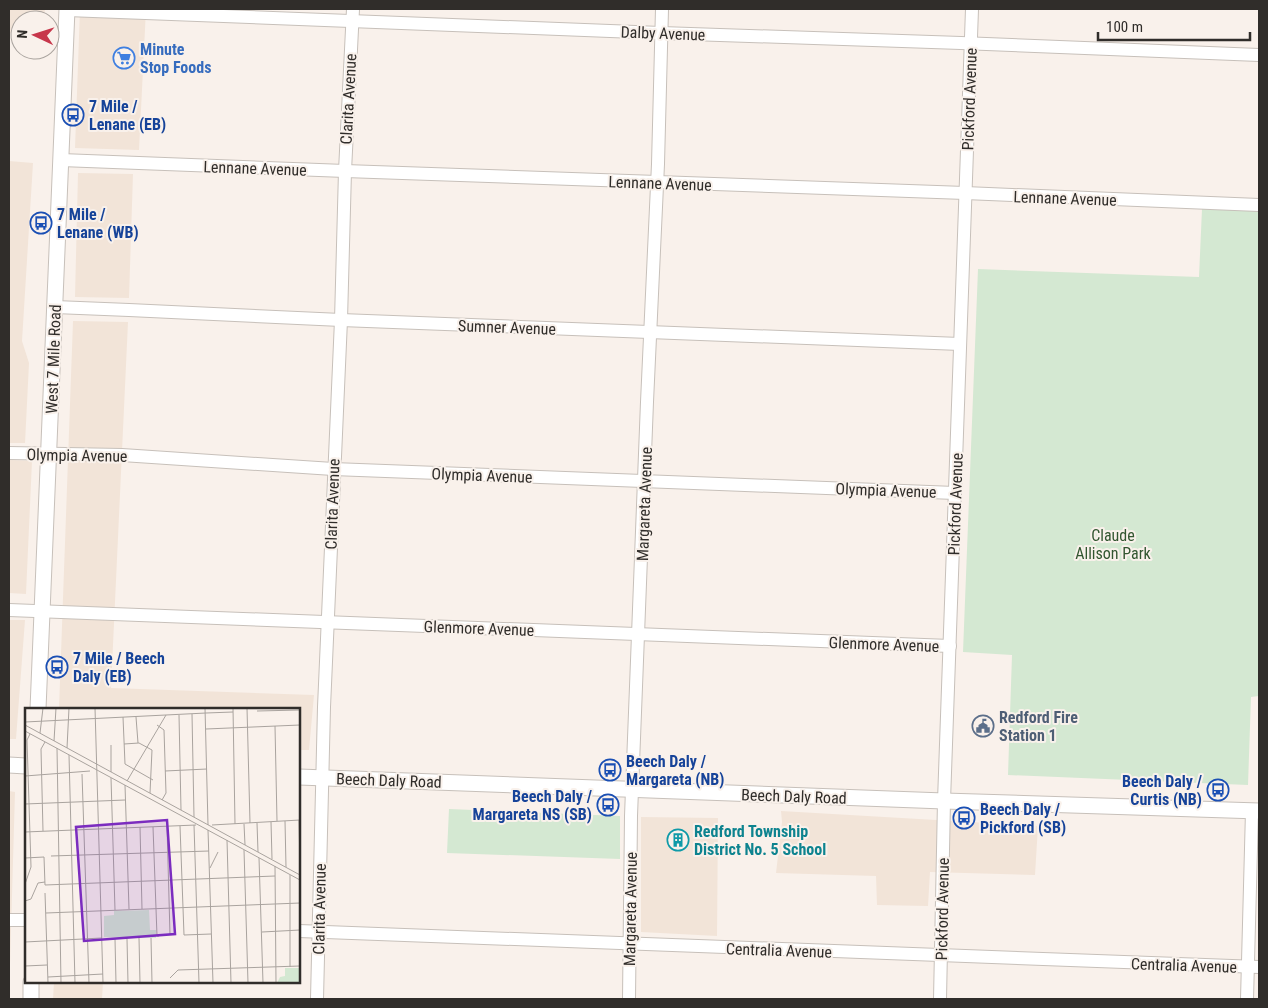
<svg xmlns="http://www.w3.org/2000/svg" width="1268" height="1008" font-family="'Roboto Condensed',sans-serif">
  <rect width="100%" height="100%" fill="#f9f1eb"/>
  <!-- built -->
  <g fill="#f2e4d8">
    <polygon points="9,9 45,9 44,20 20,20 20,33 9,33"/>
    <polygon points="80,9 146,9 139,150 75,148"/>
    <polygon points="9,161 33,163 22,341 29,363 25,443 9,443"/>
    <polygon points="78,173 133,174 129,298 75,297"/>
    <polygon points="73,321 128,322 111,688 314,695 309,750 299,750 299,709 59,709"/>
    <polygon points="9,460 32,461 26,594 9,593"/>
    <polygon points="9,620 25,620 16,739 9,739"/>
    <polygon points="9,791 15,792 9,999"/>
    <polygon points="781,811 1038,826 1035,875 930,872 928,906 877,905 876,876 776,873 782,822"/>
    <polygon points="641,817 718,818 717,936 641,932"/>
    <polygon points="54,982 103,982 102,999 53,999"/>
  </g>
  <!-- green -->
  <g fill="#d4e8d2">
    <polygon points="1202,209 1259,211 1259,696 1251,697 1248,785 1008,775 1012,655 963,652 978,269 1199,277"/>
    <polygon points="449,809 620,816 620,859 447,853"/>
  </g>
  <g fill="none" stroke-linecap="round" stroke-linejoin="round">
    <!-- minor casing -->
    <g stroke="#c7c0ba" stroke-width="14">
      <g id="minor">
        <polyline points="67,10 661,33 961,43 1259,55"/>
        <polyline points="61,160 345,171 965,193 1259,205"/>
        <polyline points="55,307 129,310 341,320 960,344"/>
        <polyline points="9,453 122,455 333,469 955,493"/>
        <polyline points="9,610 950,646"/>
        <polyline points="9,920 26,920"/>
        <polyline points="299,931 1259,967"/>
        <polyline points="317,999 324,707 341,320 345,171 353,9"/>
        <polyline points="629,999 631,816 647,402 658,164 662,9"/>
        <polyline points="940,999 944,801 972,9"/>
        <polyline points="1247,999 1252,811"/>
      </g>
    </g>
    <!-- major casing -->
    <g stroke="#c7c0ba" stroke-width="17">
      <g id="major">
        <polyline points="38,709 67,9"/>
        <polyline points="9,765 26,766"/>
        <polyline points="299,777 944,801 1259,811"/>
        <polyline points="31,999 31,982"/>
      </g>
    </g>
    <!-- minor -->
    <use href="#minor" stroke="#fff" stroke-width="12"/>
    <!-- major -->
    <use href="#major" stroke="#fff" stroke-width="15"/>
  </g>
  <!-- icons -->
  <defs>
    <g id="supermarket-ring" transform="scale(1.125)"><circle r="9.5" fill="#f9f1eb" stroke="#3f7fe0" stroke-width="1.5"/><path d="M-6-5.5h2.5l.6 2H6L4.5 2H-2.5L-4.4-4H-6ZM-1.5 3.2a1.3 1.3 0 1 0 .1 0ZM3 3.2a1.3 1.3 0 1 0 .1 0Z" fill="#3f7fe0"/></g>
    <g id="bus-ring" transform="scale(1.125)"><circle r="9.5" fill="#f9f1eb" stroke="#1a4fb4" stroke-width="1.5"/><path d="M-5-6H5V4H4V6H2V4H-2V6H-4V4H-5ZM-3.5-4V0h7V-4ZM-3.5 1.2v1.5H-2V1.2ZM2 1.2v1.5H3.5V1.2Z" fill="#1a4fb4"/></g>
    <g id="civic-ring" transform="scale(1.125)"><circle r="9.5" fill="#f9f1eb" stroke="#5c6f8a" stroke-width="1.5"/><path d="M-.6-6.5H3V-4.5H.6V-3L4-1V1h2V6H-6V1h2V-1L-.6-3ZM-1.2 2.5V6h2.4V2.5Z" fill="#5c6f8a"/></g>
    <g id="building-ring" transform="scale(1.125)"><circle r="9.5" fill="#f9f1eb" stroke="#0f9aa8" stroke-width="1.5"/><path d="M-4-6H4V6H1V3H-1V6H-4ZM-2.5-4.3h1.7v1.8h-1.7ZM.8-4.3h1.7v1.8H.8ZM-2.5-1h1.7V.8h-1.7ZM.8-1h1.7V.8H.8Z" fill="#0f9aa8"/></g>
  </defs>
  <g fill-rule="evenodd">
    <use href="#supermarket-ring" x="124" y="58"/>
    <use href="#bus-ring" x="73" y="115"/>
    <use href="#bus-ring" x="41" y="223"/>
    <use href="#bus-ring" x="57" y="667"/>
    <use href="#civic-ring" x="983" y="726"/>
    <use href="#bus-ring" x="610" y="770"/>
    <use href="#bus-ring" x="1218" y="790"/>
    <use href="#bus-ring" x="608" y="805"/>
    <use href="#bus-ring" x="964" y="818"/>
    <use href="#building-ring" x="678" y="840"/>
  </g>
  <g text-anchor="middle" stroke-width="4" stroke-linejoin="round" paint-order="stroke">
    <!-- street labels -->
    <g font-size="16" fill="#302d2a" stroke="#f9f1eb">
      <text transform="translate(663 33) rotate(2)" y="6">Dalby Avenue</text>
      <text transform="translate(348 99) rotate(-87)" y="6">Clarita Avenue</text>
      <text transform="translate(969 99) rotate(-88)" y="6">Pickford Avenue</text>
      <text transform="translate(255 168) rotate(2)" y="6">Lennane Avenue</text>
      <text transform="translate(660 183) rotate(2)" y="6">Lennane Avenue</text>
      <text transform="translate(1065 198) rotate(2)" y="6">Lennane Avenue</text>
      <text transform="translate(507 327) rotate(2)" y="6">Sumner Avenue</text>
      <text transform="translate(53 359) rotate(-88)" y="6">West 7 Mile Road</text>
      <text transform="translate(77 455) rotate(1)" y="6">Olympia Avenue</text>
      <text transform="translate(482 475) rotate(2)" y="6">Olympia Avenue</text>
      <text transform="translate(886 490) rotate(2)" y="6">Olympia Avenue</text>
      <text transform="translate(332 504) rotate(-88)" y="6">Clarita Avenue</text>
      <text transform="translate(644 504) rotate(-88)" y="6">Margareta Avenue</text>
      <text transform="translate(955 504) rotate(-88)" y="6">Pickford Avenue</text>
      <text transform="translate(479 628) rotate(2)" y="6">Glenmore Avenue</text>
      <text transform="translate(884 644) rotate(2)" y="6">Glenmore Avenue</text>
      <text transform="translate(389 780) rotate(2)" y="6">Beech Daly Road</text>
      <text transform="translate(794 796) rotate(2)" y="6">Beech Daly Road</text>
      <text transform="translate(319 909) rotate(-89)" y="6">Clarita Avenue</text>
      <text transform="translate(630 909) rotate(-89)" y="6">Margareta Avenue</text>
      <text transform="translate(942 909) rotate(-89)" y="6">Pickford Avenue</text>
      <text transform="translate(779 950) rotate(2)" y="6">Centralia Avenue</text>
      <text transform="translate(1184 965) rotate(2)" y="6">Centralia Avenue</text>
    </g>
    <!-- shop labels -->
    <g font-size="16" font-weight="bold" fill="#366cbe" stroke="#f9f1eb" text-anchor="start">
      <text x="140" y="55">Minute<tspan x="140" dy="18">Stop Foods</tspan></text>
    </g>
    <!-- transit labels -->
    <g font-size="16" font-weight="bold" fill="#164399" stroke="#f9f1eb" text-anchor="start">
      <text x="89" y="112">7 Mile /<tspan x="89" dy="18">Lenane (EB)</tspan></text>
      <text x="57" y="220">7 Mile /<tspan x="57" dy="18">Lenane (WB)</tspan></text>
      <text x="73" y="664">7 Mile / Beech<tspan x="73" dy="18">Daly (EB)</tspan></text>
      <text x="626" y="767">Beech Daly /<tspan x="626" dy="18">Margareta (NB)</tspan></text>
      <text x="1202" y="787" text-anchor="end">Beech Daly /<tspan x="1202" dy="18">Curtis (NB)</tspan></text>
      <text x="592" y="802" text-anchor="end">Beech Daly /<tspan x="592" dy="18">Margareta NS (SB)</tspan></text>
      <text x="980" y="815">Beech Daly /<tspan x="980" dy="18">Pickford (SB)</tspan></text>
    </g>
    <!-- park labels -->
    <g font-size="16" fill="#325630" stroke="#f9f1eb">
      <text x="1113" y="541">Claude<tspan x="1113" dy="18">Allison Park</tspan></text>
    </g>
    <!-- service labels -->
    <g font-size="16" font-weight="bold" fill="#4e5e75" stroke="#f9f1eb" text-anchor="start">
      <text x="999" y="723">Redford Fire<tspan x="999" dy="18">Station 1</tspan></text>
    </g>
    <!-- culture labels -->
    <g font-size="16" font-weight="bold" fill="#0d838f" stroke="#f9f1eb" text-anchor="start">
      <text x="694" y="837">Redford Township<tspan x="694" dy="18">District No. 5 School</tspan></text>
    </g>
  </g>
  <!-- overview -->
  <g transform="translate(25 708)">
    <rect width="275" height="275" fill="#f9f1eb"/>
    <path d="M124 202 125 222H131V230L79 229V208L89 207V203ZM260 260H275V275H252L255 269 260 268Z" fill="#d4e8d2"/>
    <path fill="none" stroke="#a9a39e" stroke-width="1" d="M70 0 78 275M180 0 183 117M208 0 210 116M222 0 225 115M232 3 275 2M181 5 208 4M167 6 169 109M154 7 156 102M98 9 100 56 128 72M111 9 113 35M0 14 181 5M0 17 275 167M132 17 139 22 141 85 137 92M250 18 252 113M181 21 275 17M0 23 275 172M15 25 18 0M29 33 31 0M99 36 114 35 127 42 125 85M86 37V64M32 40 36 275M42 40 44 0M44 47 50 275M140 63 182 61M57 66 64 275M0 68 65 63M86 70 90 202M102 73 141 7M100 77 104 201M0 96 100 92M274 112 275 158M260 113 261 159M246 114 247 151M232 115 233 144M219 116 220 137M169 117 174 275M187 117 275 112M142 118 145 227M155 118 159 227 186 226M115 119 117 201M128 119 132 228H134M183 122 188 275M18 123 16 41 20 34M0 124 171 117M202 132 206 275M219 142 223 275M26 148 184 143M0 150 19 149 20 177 250 168M234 150 238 275M250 158 251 275M185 160 193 144M265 167V259M0 176 6 159 2 32 5 26M20 185 23 275M0 193 6 191 13 175 20 174M21 205 275 195M237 224 275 222M114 230 115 275M126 230 127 275M90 231 91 275M102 231 103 275M0 234 77 230M0 258 22 257M23 269 78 266M145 270 153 262 275 258"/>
    <path fill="#7b2cbf" fill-opacity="0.15" stroke="#7b2cbf" stroke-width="2.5" d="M142 112 150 226 59 233 51 119Z"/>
    <rect width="275" height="275" fill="none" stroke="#302d2a" stroke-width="2.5"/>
  </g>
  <!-- border -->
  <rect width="1268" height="1008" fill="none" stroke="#302d2a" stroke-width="20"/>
  <!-- north arrow -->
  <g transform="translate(35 35) rotate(274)"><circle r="24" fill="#f9f1eb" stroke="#a9a39e"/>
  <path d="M0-4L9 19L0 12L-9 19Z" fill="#c7374b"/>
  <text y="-8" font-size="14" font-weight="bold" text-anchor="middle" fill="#302d2a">N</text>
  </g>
  <!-- scale -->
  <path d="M1098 32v8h152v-8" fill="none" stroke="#302d2a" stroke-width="2.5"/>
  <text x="1106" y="32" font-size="15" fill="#302d2a" stroke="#f9f1eb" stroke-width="4" paint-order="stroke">100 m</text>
</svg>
